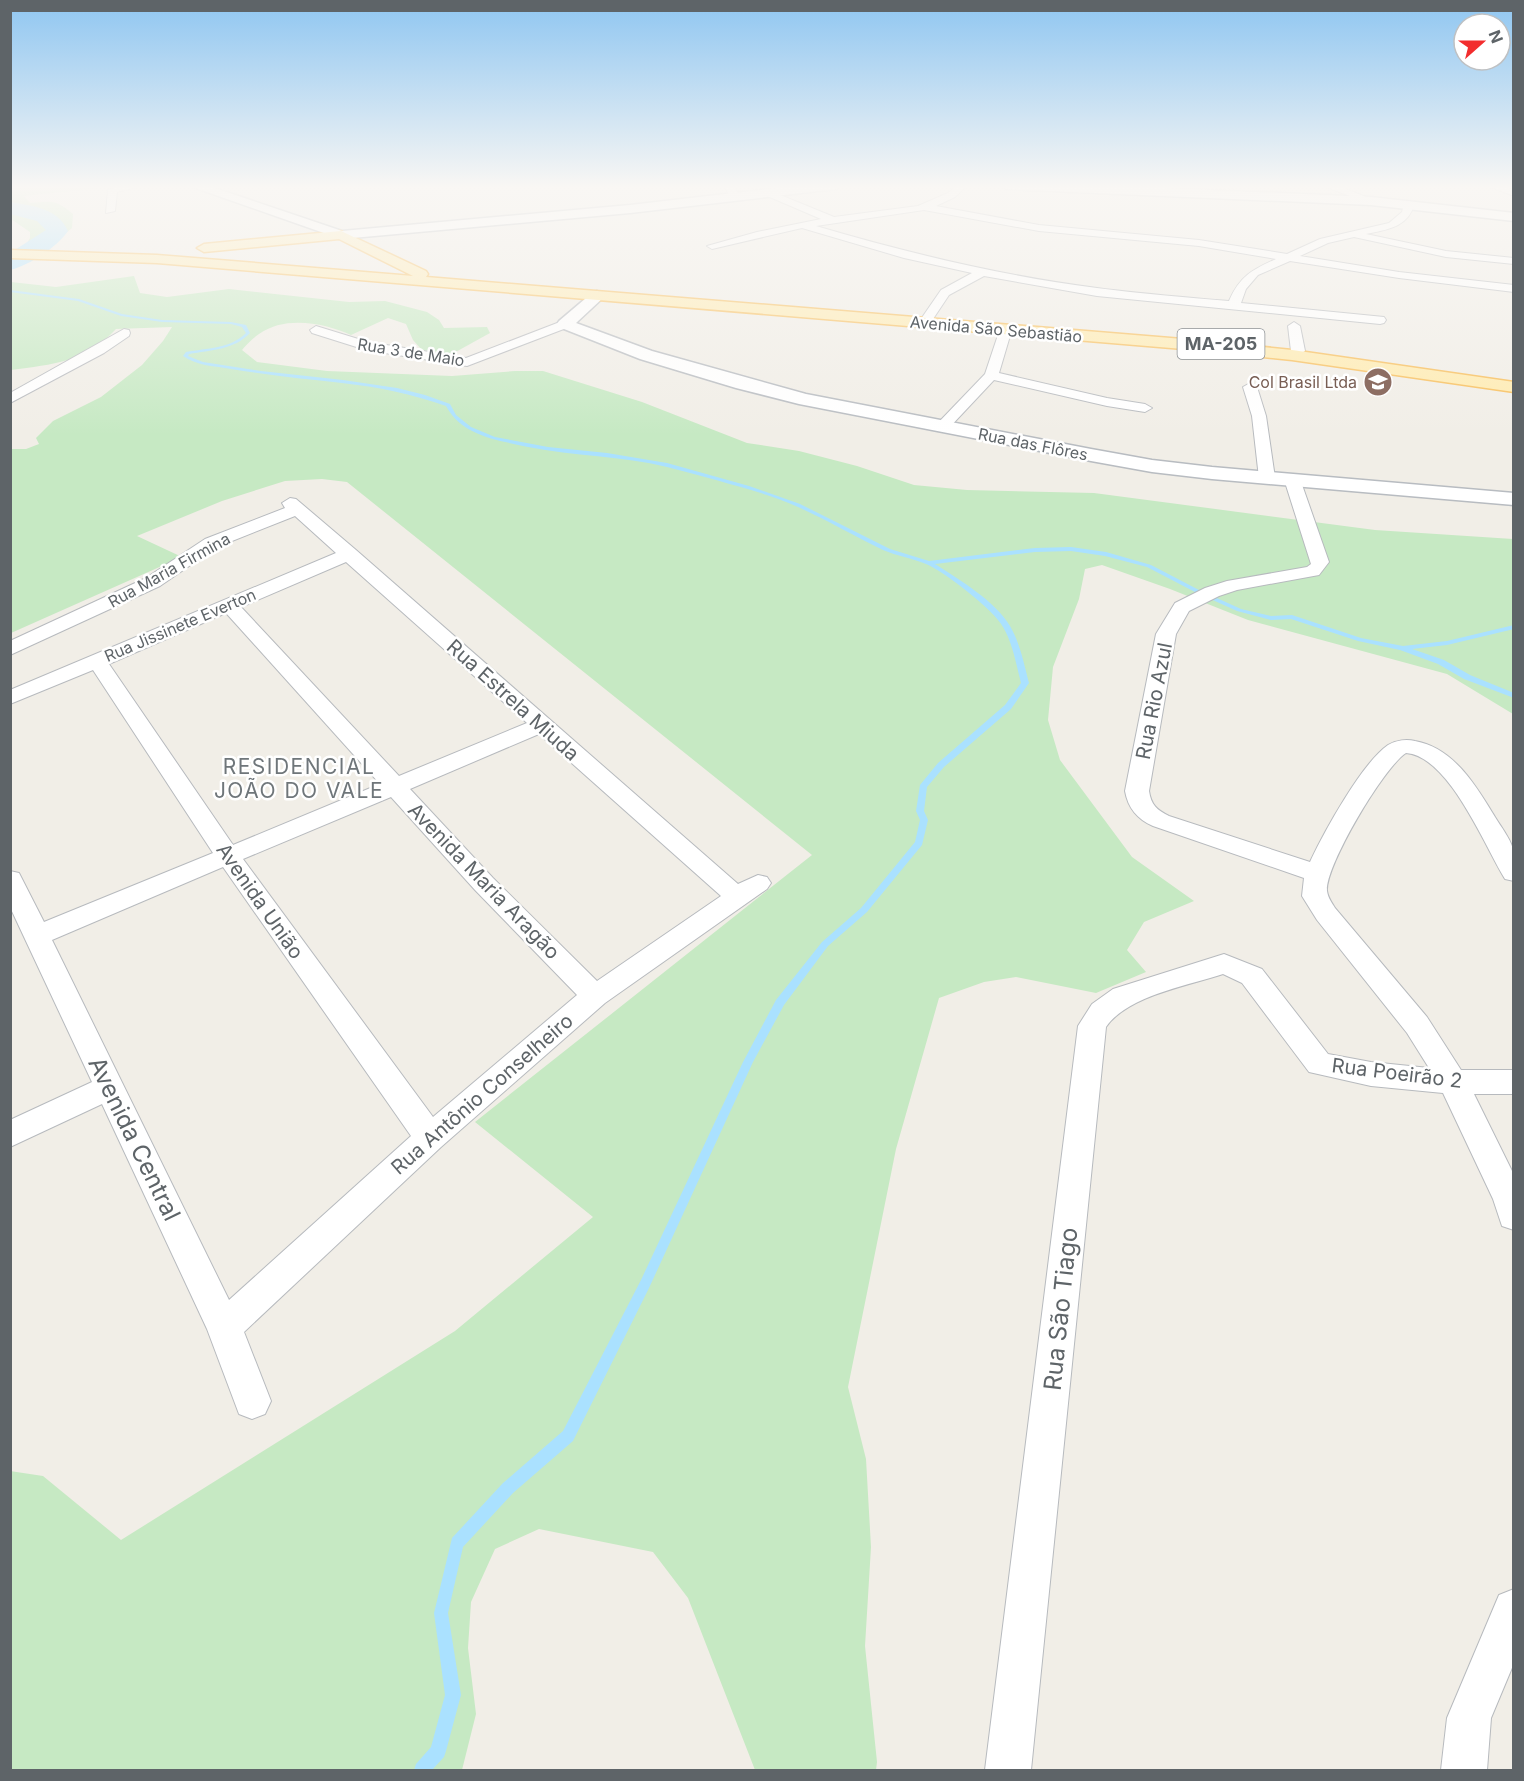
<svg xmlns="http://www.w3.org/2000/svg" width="1524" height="1781" font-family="Inter,sans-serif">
  <rect width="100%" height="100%" fill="#f1eee7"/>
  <!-- green -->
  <g fill="#c6e9c3">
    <path d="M11 185H109L112 187 24 196 30 203C51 201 56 199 73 214L72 228 45 250H23L30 238V232L11 219Z"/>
    <path d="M134 276 140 293 167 297 229 289 349 302 385 301 427 312 439 320 444 328 487 327 490 333 452 354 422 350 413 340 406 324 388 318 351 335C325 323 285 315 259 334 253 338 247 344 242 350L257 362 327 371 452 376 515 371H543L642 402 747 443 799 451 857 466 914 485 967 490 1094 493 1375 530 1513 539V714L1447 674 1248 620 1170 589 1102 565 1085 569 1079 599 1053 667 1048 720 1060 760 1132 857 1194 901 1144 922 1127 950 1146 972 1096 993 1016 977 984 982 939 998 896 1149 848 1387 866 1459 871 1547 865 1646 877 1762 876 1770H755L688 1598 653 1552 539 1529 495 1549 471 1602 468 1648 476 1714 462 1770H11L10 1471 43 1476 121 1540 455 1331 593 1217 475 1122 812 855 347 482 322 479 285 481 222 501 137 536 182 557 11 633V449H26L39 444 36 438 53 421 101 397 142 365 163 341 172 327 116 329C84 363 54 364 11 370V282L56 287Z"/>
  </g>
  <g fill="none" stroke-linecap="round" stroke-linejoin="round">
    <!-- stream -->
    <path fill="#aae1ff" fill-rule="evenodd" d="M10 290 79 299 122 314 162 320 231 322 246 325 250 333C234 350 211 350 189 354L188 356 203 362 261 371 343 380 397 388 425 395 450 404 456 415 471 427 495 437 548 447 607 453 667 463 749 486 800 504 890 549 929 561 1035 548 1071 547 1106 552 1151 565 1199 590 1241 609 1271 616 1292 615 1361 638 1403 646 1447 641 1514 625V629L1447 645 1412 649 1444 660 1470 675 1514 693V698L1464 679 1438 664 1400 650 1358 641 1291 619 1271 620 1237 611 1195 592 1147 567 1105 556 1071 551 1035 552 935 564C960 580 995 601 1010 626 1020 643 1024 664 1029 683L1011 709 944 767 927 787 924 811 928 820 922 845 867 912 828 946 784 1005 753 1062 649 1288 573 1441 513 1493 463 1547 448 1613 461 1695 446 1751 444 1757 432 1770H414L416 1764 431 1747 445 1695 434 1613 452 1538 503 1483 563 1431 641 1280 743 1062 776 1000 822 942 861 908 915 842 920 820 916 811 920 785 938 763 1005 705 1021 683C1016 664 1013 644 1003 627 994 610 945 572 926 564 912 558 897 556 883 550 854 536 827 520 798 507 772 495 743 488 716 480 700 476 684 471 667 467 622 456 574 456 528 447 497 440 462 436 446 406 412 394 378 387 342 383 305 379 268 375 231 369 215 366 197 366 183 356L186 352C207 348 230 349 246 333L242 327 231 324 162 322 121 316 78 301 10 292Z"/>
    <!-- river -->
    <path fill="#aae1ff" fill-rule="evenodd" d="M10 202C33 206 58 208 68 231 57 247 30 265 10 270V253L46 230 37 221 10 214Z"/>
    <!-- street casing -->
    <g stroke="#b7babe" stroke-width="2">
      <g id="street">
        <polygon points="123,185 144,185 117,192 115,211 106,213 108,190"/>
        <polygon points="723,185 733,185 740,197 738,199 732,199"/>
        <path d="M957 185H968L955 197 936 206 1039 225 1199 240 1287 254 1320 239 1389 223 1402 212 1404 204 1409 201 1414 204C1409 227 1386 230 1366 234L1446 251 1514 258V264L1446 257 1354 237 1328 243 1300 256 1399 272 1514 285V292L1399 278 1290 261 1258 275 1246 289 1241 303 1384 317 1386 320 1384 323 1380 324 1097 296 984 276 949 295 931 322 927 323 921 319 941 290 972 273 904 258 802 228 712 249 707 246 757 232 821 219 765 195V191L768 190 834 217 918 206 948 193ZM924 210 1039 231 1199 246 1276 259C1252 270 1240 276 1229 301 1185 297 1141 294 1097 288 1002 276 908 253 816 226Z"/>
        <polygon points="1321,185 1336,185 1376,201 1368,203"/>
        <polygon points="1486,185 1501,185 1514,190 1514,196"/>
        <polygon points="565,320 569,321 571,324 569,327 467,366 366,350 312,333 310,330 316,326 368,342 466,358"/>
        <polygon points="1294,322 1300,326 1305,351 1298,355 1291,351 1288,326"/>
        <polygon points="1006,325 1012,329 999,373 1107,398 1145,404 1152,408 1145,412 1107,406 994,380 947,430 937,430 935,427 937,424 985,374 1000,329"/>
        <polygon points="124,329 129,330 130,333 129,336 104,353 10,403 10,393"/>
        <polygon points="1250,383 1257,387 1266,416 1275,478 1267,483 1259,478 1252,416 1243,387"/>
        <path d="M1292 474 1300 479 1329 562 1319 575 1237 590 1219 596 1189 611 1176 634 1149 791C1151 805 1157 810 1169 816L1310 862C1324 832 1362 763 1388 745 1396 740 1407 739 1415 741 1454 748 1476 786 1495 817 1501 827 1510 838 1513 849 1516 858 1514 872 1514 881L1505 879C1485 847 1449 756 1406 753 1384 767 1325 866 1327 891 1328 898 1332 903 1335 908L1427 1017 1461 1070H1514V1094H1474L1514 1175V1230L1502 1226 1493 1199 1443 1093 1371 1086 1309 1072 1242 983 1223 974C1187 986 1127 996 1106 1027L1031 1770H985L1078 1026 1092 1004 1113 989 1224 954 1262 969 1328 1054 1371 1062 1429 1068 1407 1033 1317 920 1302 896 1304 878 1153 826C1137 819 1128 808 1125 791L1156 634 1175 603 1205 588 1227 581 1307 567 1311 564 1284 479Z"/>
        <path d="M290 498 296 499 356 550 738 884 758 875 767 877 771 883 767 889 605 1003 441 1147 244 1332 271 1401 265 1414 252 1419 239 1414 207 1329 102 1104 10 1147V1120L92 1082 10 907V871L19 873 44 922 213 853 93 670 10 704V690L336 553 295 516 217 547 160 586 10 655V641L146 578 205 539 285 508 282 503ZM346 562 527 723 399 776 241 607ZM226 613 380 784 233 845 109 664ZM539 734 721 896 597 981 493 878 410 789ZM391 797 475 890 577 995 433 1117 243 859ZM223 867 411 1136 229 1300 52 940Z"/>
        <polygon points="1514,1589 1514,1663 1491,1718 1487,1770 1441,1770 1447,1718 1499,1595"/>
      </g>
    </g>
    <!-- secondary casing -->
    <g stroke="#b8bcc1" stroke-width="3">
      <g id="secondary">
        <polygon points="187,185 206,185 342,231 630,205 803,185 842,185 836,189 630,213 341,239"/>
        <polygon points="1000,185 1095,185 1371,197 1514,213 1514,221 1371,205 1006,189"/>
        <polygon points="597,291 605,296 576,323 652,351 806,394 1091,449 1152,460 1212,467 1514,493 1514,505 1212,479 1152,472 1091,461 799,404 736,388 640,359 559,327 557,324 559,321 592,293"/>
      </g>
    </g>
    <!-- primary casing -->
    <g stroke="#f8be59" stroke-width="3">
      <polygon id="primary" points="341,231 426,271 428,274 426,277 1207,341 1292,350 1514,382 1514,392 1292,360 1207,351 157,263 10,258 10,250 157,255 413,276 339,239 204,252 197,248 204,244"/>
    </g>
    <!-- street -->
    <use href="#street" fill="#fff" fill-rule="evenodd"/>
    <!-- secondary -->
    <use href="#secondary" fill="#fff" fill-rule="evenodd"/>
    <!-- primary -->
    <use href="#primary" fill="#ffebaf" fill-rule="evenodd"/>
  </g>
  <!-- sky -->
  <linearGradient id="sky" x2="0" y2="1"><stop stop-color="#8fc6f1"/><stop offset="0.43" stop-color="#f9f7f4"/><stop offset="1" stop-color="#f9f7f4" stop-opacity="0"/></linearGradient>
  <rect width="1524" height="435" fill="url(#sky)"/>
  <!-- icons -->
  <defs>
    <g id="school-disc" transform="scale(1.5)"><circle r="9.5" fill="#8d6e63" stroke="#fff"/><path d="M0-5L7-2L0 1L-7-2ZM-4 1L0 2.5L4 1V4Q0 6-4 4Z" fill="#fff"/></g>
  </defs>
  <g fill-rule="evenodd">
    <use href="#school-disc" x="1378" y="382"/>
  </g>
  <g text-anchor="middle" stroke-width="5" stroke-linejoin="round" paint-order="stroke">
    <!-- far-street labels -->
    <g font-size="16" fill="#5e6468" stroke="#fff">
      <text transform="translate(996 329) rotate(5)" y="6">Avenida São Sebastião</text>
      <text transform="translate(411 352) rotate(9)" y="6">Rua 3 de Maio</text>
      <text transform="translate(1033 444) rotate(11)" y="6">Rua das Flôres</text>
      <text transform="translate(169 570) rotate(-29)" y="6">Rua Maria Firmina</text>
      <text transform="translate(180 625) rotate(-23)" y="6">Rua Jissinete Everton</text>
    </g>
    <!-- far-education labels -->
    <g font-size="16" fill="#785e54" stroke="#fff" text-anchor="end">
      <text x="1357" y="388">Col Brasil Ltda</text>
    </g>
    <!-- shield labels -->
    <rect fill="#fff" stroke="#8e9295" stroke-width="1.5" x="1177.5" y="329" width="87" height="30" rx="4.5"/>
    <g font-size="18" font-weight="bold" fill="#5e6468">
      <text x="1221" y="350">MA-205</text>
    </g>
    <!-- street labels -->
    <g font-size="20" fill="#5e6468" stroke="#fff">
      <text transform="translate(513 700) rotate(42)" y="7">Rua Estrela Miuda</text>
      <text transform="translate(1154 701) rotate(-79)" y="7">Rua Rio Azul</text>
      <text transform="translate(484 881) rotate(46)" y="7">Avenida Maria Aragão</text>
      <text transform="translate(260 901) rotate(55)" y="7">Avenida União</text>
      <text transform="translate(1397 1073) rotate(7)" y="7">Rua Poeirão 2</text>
      <text transform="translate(482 1094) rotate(-41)" y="7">Rua Antônio Conselheiro</text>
    </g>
    <!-- neighbourhood labels -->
    <g font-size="21" letter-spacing="1.5" fill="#6f767a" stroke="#fff">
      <text x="299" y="774">RESIDENCIAL<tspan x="299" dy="24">JOÃO DO VALE</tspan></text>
    </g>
    <!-- near-street labels -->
    <g font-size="24" fill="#5e6468" stroke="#fff">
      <text transform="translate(134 1139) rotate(64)" y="8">Avenida Central</text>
      <text transform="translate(1061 1309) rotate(-84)" y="8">Rua São Tiago</text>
    </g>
  </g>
  <!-- border -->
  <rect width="1524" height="1781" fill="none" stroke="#5e6468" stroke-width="24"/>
  <!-- north arrow -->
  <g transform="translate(1482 42) rotate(69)"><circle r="28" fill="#ffffff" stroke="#bfc1c3" stroke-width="1.5"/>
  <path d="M0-4.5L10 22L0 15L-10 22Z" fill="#f22d2e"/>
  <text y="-9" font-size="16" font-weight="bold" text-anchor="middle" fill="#5e6468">N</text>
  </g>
</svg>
